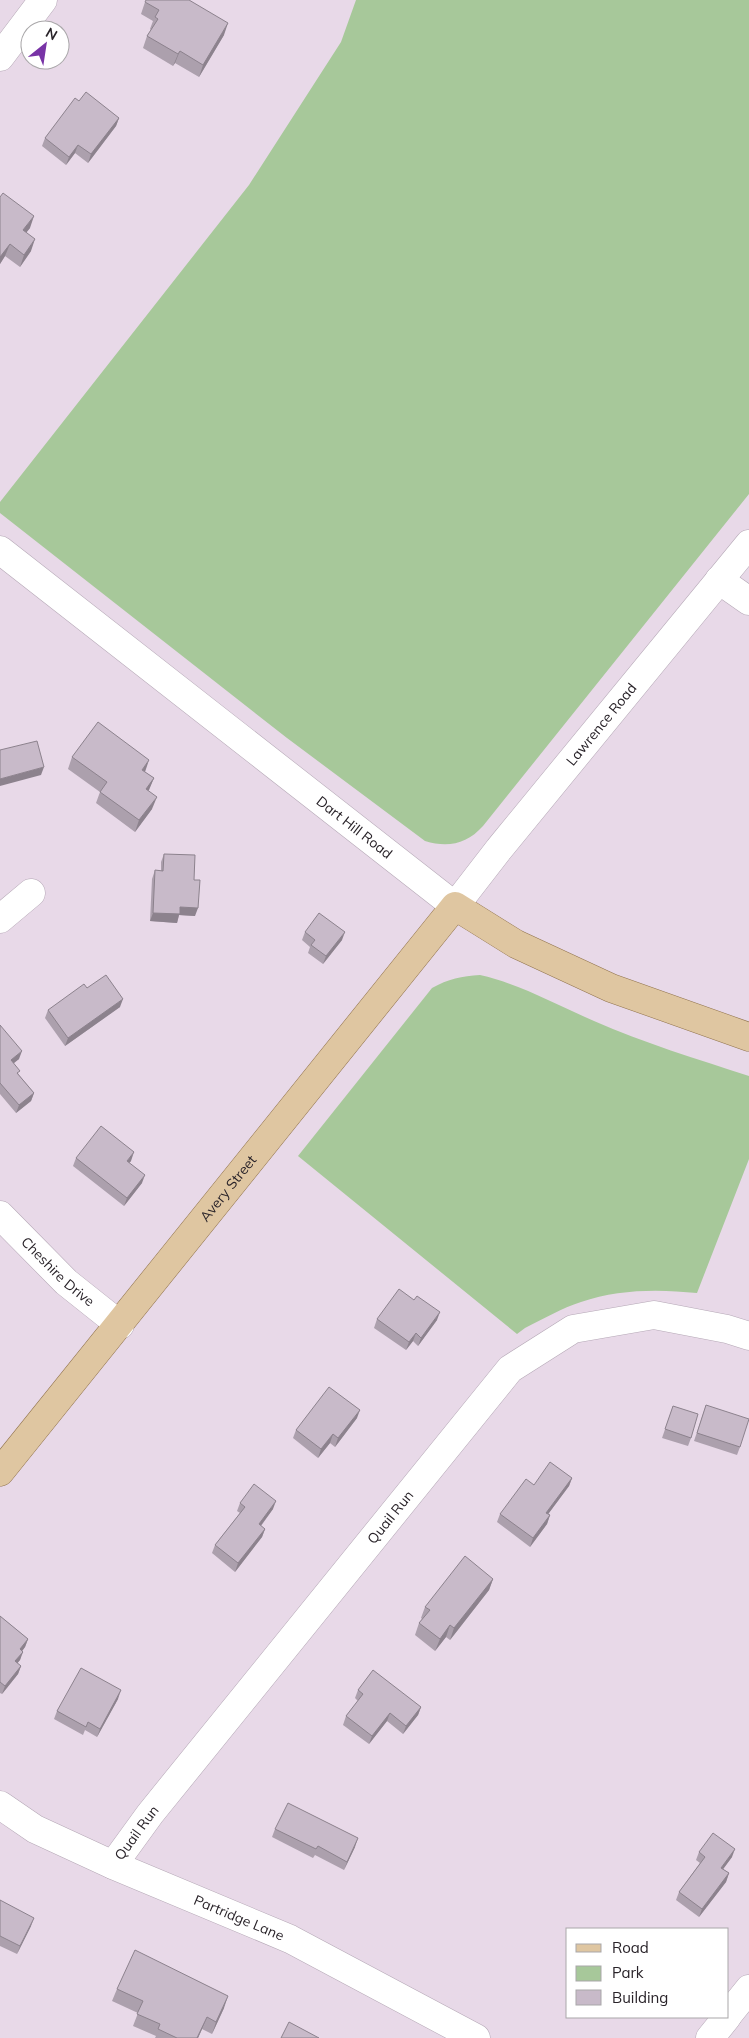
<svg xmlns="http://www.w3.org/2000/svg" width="749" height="2038" font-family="Mulish,sans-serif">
  <rect width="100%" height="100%" fill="#e8d9e8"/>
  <!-- green -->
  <g fill="#a7c89a">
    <path d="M356 0H749V494L483 826C467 844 448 848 425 841L287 738 0 513V502L249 185 341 42Z"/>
    <path d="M480 975C520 984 557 1005 594 1021 644 1043 697 1059 749 1076V1159L697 1293C659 1289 618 1289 581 1302 562 1308 543 1319 525 1328L517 1334 298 1156 432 988C448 979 462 976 480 975Z"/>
  </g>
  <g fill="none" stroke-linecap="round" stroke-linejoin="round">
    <!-- minor casing -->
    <g stroke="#b5a8b6" stroke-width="29">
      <g id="minor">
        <polyline points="0,57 43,0"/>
        <path id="s1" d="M0 550 455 906 499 849 749 544"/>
        <polyline points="719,580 749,601"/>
        <polyline points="0,919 31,893"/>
        <path id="s2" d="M0 1215 66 1282 120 1325"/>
        <path id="s3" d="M0 1805 35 1829 113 1865 290 1939 476 2038"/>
        <path id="s4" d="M113 1865 150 1814 510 1369 573 1329 654 1315 727 1329 749 1336"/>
        <polyline points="728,2015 749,1989"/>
        <polyline points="710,2038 727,2017"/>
      </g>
    </g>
    <!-- major casing -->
    <g stroke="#91744e" stroke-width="29">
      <g id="major">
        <path id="s5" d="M0 1472 455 906 516 944 611 988 749 1037"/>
      </g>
    </g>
    <!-- minor -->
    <use href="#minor" stroke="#fff" stroke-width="28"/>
    <!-- major -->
    <use href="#major" stroke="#dfc6a1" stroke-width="28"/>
  </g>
  <!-- wall -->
  <g fill="#aca0ad">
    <polygon points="145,2 224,35 199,77 175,63 173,66 143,48 147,36 151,30 150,29 153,21 141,14"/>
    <polygon points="79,101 119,118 116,126 88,163 75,153 66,165 42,146 45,138"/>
    <polygon points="0,197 30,228 26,232 31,251 20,267 5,256 0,264"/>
    <polygon points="72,757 145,772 154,778 148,791 152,809 135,832 96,803 100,792 68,769"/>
    <polygon points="164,854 194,880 195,916 179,915 177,923 150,921 152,879 155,870 161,871 161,862"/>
    <polygon points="305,932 342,940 323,964 308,953 310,947 302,940"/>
    <polygon points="87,988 120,1007 65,1046 45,1018 48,1010"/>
    <polygon points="0,1025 19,1059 13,1063 19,1075 34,1093 31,1101 16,1113 0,1094"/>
    <polygon points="76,1158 131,1161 129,1163 142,1183 124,1206 73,1166"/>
    <polygon points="377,1319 437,1320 418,1346 413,1341 406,1350 374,1328"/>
    <polygon points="706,1405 740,1447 737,1455 694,1441"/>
    <polygon points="673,1406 691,1438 688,1446 662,1438"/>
    <polygon points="357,1418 335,1447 330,1443 318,1458 293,1438 296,1430"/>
    <polygon points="572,1478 569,1486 548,1514 550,1515 547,1524 530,1547 497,1522 500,1514 534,1485"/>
    <polygon points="240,1503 273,1509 261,1526 265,1529 262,1537 235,1572 212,1553 215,1545 240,1513 237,1511"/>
    <polygon points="493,1579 489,1590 450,1640 446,1637 435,1651 415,1635 419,1623 422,1619 421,1618 425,1607"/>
    <polygon points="0,1616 28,1639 25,1647 22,1651 20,1660 17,1663 21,1666 18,1674 2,1694 0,1693"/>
    <polygon points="358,1690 421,1707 418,1715 403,1734 387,1721 369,1744 343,1725 346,1716 358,1701 355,1698"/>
    <polygon points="118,1699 97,1737 85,1730 83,1735 54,1719 57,1711"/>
    <polygon points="275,1829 355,1847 344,1870 315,1855 313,1858 272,1837"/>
    <polygon points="699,1852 732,1857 723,1869 729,1873 726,1882 699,1917 676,1900 679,1892 700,1863 696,1860"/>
    <polygon points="0,1900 31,1926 17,1954 0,1946"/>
    <polygon points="117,1989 224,2008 212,2034 202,2029 198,2038 155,2038 156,2036 133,2026 138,2013 112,2001"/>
  </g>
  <!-- shaded-wall -->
  <g fill="#8c828d">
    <polygon points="228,23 224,35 199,77 203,65"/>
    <polygon points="180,51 175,63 173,66 178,54"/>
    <polygon points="119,118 116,126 88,163 91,154"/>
    <polygon points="78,145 75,153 66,165 69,157"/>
    <polygon points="34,216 30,228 19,242 23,230"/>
    <polygon points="35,239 31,251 20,267 24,255"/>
    <polygon points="10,244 5,256 0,264 0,257"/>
    <polygon points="149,760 145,772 142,770"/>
    <polygon points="44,767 41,775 0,786 0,779"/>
    <polygon points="154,778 149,790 141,801 146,789"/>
    <polygon points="157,797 152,809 135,832 139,820"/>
    <polygon points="180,907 198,908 195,916 179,915 177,923 150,921 153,913"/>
    <polygon points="345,932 342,940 323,964 326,956"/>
    <polygon points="123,999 120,1007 65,1046 68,1038"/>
    <polygon points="22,1051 19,1059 8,1068 11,1060"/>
    <polygon points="34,1093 31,1101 16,1113 19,1105"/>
    <polygon points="134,1152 131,1161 124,1169 127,1161"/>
    <polygon points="145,1175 142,1183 124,1206 127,1198"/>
    <polygon points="440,1312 437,1320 418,1346 421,1338"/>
    <polygon points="416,1333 413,1341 406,1350 409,1342"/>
    <polygon points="360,1410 357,1418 335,1447 338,1438"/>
    <polygon points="333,1434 330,1443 318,1458 321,1449"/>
    <polygon points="572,1478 569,1486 543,1521 546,1513"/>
    <polygon points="276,1501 273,1509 256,1532 259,1524"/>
    <polygon points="550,1515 547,1524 530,1547 533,1538"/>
    <polygon points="265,1529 262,1537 235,1572 238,1563"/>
    <polygon points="493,1579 489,1590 450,1640 454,1628"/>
    <polygon points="450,1625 446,1637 435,1651 440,1639"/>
    <polygon points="28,1639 25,1647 17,1658 20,1649"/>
    <polygon points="23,1652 20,1660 12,1670 15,1661"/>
    <polygon points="21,1666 18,1674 2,1694 5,1686"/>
    <polygon points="121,1690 118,1699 97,1737 100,1729"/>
    <polygon points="421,1707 418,1715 403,1734 406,1726"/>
    <polygon points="390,1713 387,1721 369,1744 372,1736"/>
    <polygon points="358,1838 355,1847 344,1870 347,1862"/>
    <polygon points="735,1849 732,1857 718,1876 721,1868"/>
    <polygon points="729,1873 726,1882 699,1917 702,1909"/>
    <polygon points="34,1918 31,1926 17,1954 20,1946"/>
    <polygon points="228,1996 224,2008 212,2034 216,2022"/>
    <polygon points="207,2017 202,2029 198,2038 197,2038"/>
  </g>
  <!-- building -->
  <g fill="#c8bac9" stroke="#8c828d">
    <polygon points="146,0 189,0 228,23 203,65 180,51 178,54 147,36 158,19 155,17 159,10 145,2"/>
    <polygon points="86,92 119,118 91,154 78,145 69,157 45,138 75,98 79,101"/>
    <polygon points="3,193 34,216 23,230 35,239 24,255 10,244 0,257 0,197"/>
    <polygon points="98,722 149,760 142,770 154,778 146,789 157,797 139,820 100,792 107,782 72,757"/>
    <polygon points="37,741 44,767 0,779 0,750"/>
    <polygon points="164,854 195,855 194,880 200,880 198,908 180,907 180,914 153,913 155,870 163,871"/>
    <polygon points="319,913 345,932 326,956 311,945 315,940 305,932"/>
    <polygon points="106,975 123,999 68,1038 48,1010 84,984 87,988"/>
    <polygon points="0,1025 22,1051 11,1060 20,1071 17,1073 34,1093 19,1105 0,1083"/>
    <polygon points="101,1126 134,1152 127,1161 145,1175 127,1198 76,1158"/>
    <polygon points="399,1289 414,1300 417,1296 440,1312 421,1338 416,1333 409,1342 377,1319"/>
    <polygon points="329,1387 360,1410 338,1438 333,1434 321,1449 296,1430"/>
    <polygon points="706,1405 749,1419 740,1447 697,1433"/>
    <polygon points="673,1406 698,1414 691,1438 665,1429"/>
    <polygon points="550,1462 572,1478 546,1513 550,1515 533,1538 500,1514 526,1479 534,1485"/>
    <polygon points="254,1484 276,1501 259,1524 265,1529 238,1563 215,1545 245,1507 240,1503"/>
    <polygon points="465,1556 493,1579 454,1628 450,1625 440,1639 419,1623 430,1610 425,1607"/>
    <polygon points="0,1616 28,1639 20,1649 23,1652 15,1661 21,1666 5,1686 0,1682"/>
    <polygon points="81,1668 121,1690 100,1729 88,1722 86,1727 57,1711"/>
    <polygon points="373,1670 421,1707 406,1726 390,1713 372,1736 346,1716 363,1694 358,1690"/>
    <polygon points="288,1803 358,1838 347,1862 318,1846 316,1849 275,1829"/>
    <polygon points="713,1833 735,1849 721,1868 729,1873 702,1909 679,1892 705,1857 699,1852"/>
    <polygon points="0,1900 34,1918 20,1946 0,1936"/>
    <polygon points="135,1950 228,1996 216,2022 207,2017 197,2038 177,2038 158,2029 160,2024 137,2014 143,2001 117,1989"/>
    <polygon points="289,2022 319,2038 281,2038"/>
  </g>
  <g text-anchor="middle" stroke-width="4" stroke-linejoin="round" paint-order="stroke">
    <!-- street labels -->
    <g font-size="14" fill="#292329" stroke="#fff">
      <text dy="5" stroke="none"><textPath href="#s1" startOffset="811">Lawrence Road</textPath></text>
      <text dy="5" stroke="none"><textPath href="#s1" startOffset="450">Dart Hill Road</textPath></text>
      <text dy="5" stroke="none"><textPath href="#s5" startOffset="364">Avery Street</textPath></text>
      <text dy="5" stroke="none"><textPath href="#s2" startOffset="81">Cheshire Drive</textPath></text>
      <text dy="5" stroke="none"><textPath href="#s4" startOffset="445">Quail Run</textPath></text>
      <text dy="5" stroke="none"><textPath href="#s4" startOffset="40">Quail Run</textPath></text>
      <text dy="5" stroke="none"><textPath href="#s3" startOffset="265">Partridge Lane</textPath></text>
    </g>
  </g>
  <!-- legend -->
  <rect x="566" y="1928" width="162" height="90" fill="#ffffff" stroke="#a9a7a9"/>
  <rect x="576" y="1944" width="25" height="8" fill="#dfc6a1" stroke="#a9a7a9"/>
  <text x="612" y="1953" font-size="15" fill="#292329">Road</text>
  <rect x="576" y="1966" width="25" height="15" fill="#a7c89a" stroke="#a9a7a9"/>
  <text x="612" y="1978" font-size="15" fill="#292329">Park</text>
  <rect x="576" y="1990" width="25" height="15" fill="#c8bac9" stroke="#a9a7a9"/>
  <text x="612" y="2003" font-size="15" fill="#292329">Building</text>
  <!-- north arrow -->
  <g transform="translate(45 45) rotate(30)"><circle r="24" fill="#ffffff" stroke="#a9a7a9"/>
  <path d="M0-4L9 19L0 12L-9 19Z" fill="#7833a6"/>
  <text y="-8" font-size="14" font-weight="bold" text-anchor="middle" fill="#292329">N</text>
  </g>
</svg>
